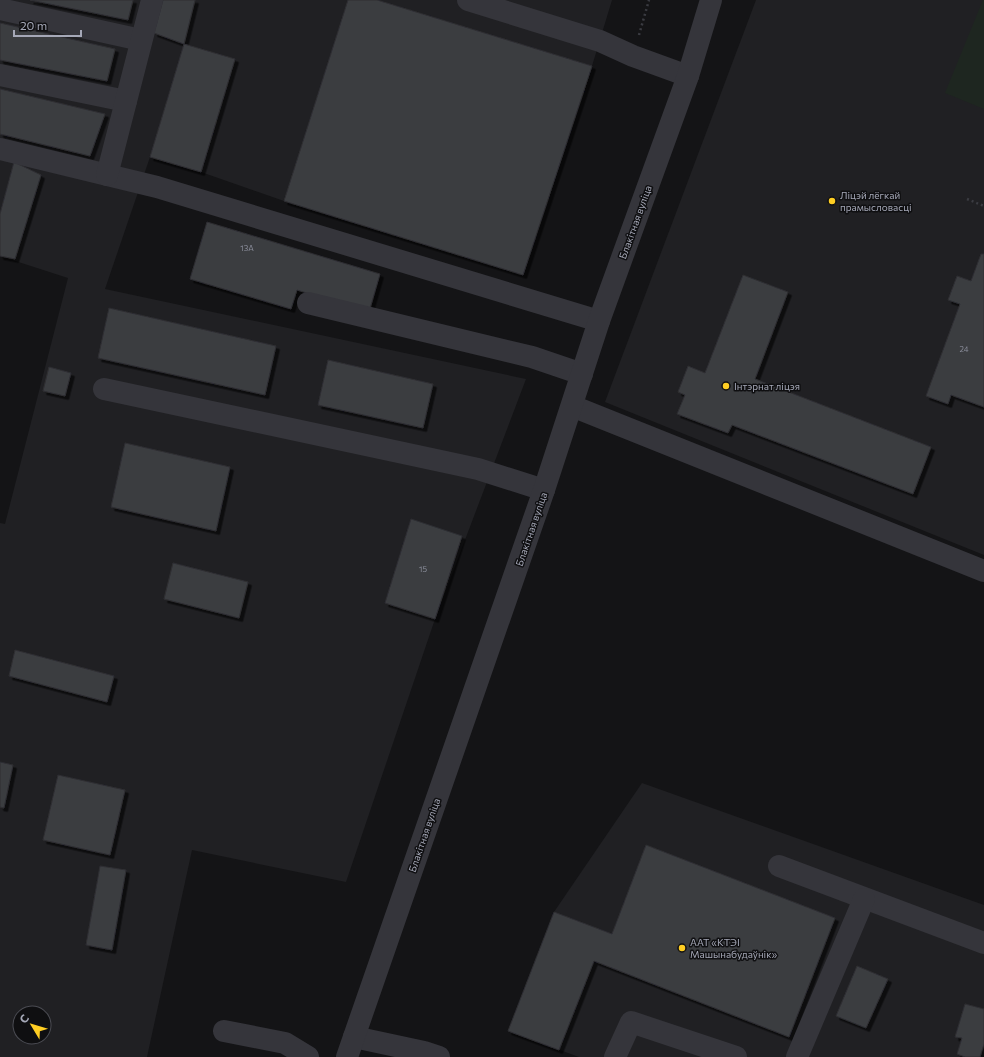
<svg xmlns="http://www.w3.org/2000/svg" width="984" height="1057" font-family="Commissioner,sans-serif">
  <defs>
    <filter id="shadow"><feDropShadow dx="3.5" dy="3.5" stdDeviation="0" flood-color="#0009"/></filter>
  </defs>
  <rect width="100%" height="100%" fill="#141416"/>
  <!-- built -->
  <g fill="#202023" fill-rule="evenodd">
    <path d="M0 0H612L592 66 523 275 284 201 201 172 150 157 105 289 526 379 435 619 346 882 192 850 147 1057H0V523L5 524 68 278 0 256ZM20 1013H44V1037H20Z"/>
    <polygon points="756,0 984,0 984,555 605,402"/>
    <polygon points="642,783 984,905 984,1057 579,1057 508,1031 554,912"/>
  </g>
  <!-- green -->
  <polygon fill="#1e2620" points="983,0 984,0 984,109 945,93"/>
  <!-- building -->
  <g fill="#3b3c41" stroke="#2e2e32" filter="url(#shadow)">
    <polygon points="30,0 133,0 128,20"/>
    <polygon points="163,0 195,0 184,44 154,33"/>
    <polygon points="348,0 377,0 592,66 523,275 284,201"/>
    <polygon points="0,23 115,49 107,81 0,60"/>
    <polygon points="184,44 235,59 201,172 150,157"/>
    <polygon points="0,89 105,114 90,156 0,134"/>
    <polygon points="14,162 41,175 15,259 0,256 0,214"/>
    <polygon points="207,222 380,274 369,312 297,290 291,309 190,279"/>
    <polygon points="981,254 984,254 984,407 951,395 948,404 926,396 960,304 948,300 957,276 971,281"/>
    <polygon points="743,275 788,292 755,379 931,447 913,494 732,425 728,433 677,414 685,395 678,392 688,366 705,373"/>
    <polygon points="109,308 276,346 265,395 98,358"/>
    <polygon points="328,360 433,384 423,428 318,405"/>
    <polygon points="49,367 71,373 65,396 43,391"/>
    <polygon points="125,443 230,467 216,531 111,507"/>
    <polygon points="411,519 462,536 435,619 385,603"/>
    <polygon points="173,563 248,582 239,618 164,599"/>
    <polygon points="15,650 114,676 107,702 9,676"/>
    <polygon points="0,762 13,765 4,808 0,807"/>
    <polygon points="58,775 125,790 110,855 43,840"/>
    <polygon points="646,845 835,918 789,1037 594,961 559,1050 508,1031 554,912 612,934"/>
    <polygon points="100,866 126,870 112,950 86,945"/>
    <polygon points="857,966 888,979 866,1028 836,1016"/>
    <polygon points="965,1004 984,1009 984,1044 980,1057 965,1057 957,1054 962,1038 955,1037"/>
  </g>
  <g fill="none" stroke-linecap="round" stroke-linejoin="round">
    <!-- path -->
    <g stroke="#3b3c42" stroke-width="2.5" stroke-dasharray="2 3" stroke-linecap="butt">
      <polyline points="639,35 649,0"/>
      <polyline points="967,199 984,206"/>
    </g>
    <!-- minor -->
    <g stroke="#35353b" stroke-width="22">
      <polyline points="468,0 600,41 633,56 688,76"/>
      <polyline points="0,9 141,40"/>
      <polyline points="0,75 126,101"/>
      <polyline points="0,149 157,187 599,321"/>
      <polyline points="107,175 152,0"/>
      <polyline points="308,303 532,357 582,374"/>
      <polyline points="104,389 478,469 544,490"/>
      <polyline points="572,406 984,571"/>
      <polyline points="779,866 984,943"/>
      <polyline points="224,1031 285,1043 308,1057"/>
      <polyline points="354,1037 424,1052 439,1057"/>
      <polyline points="347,1057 544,490 599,321 688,76 711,0"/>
      <polyline points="615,1057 631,1022 736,1057"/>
      <polyline points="797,1057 864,899"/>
    </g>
  </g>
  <!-- markers -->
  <g fill="#ffce23" stroke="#0f0f11" stroke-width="1.5">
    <circle cx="832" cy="201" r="4"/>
    <circle cx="726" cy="386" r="4"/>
    <circle cx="682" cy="948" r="4"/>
  </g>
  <g text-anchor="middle" stroke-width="3" stroke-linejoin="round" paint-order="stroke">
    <!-- number labels -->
    <g font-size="8" fill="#8a8d9a">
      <text x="247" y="251">13А</text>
      <text x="964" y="352">24</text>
      <text x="423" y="572">15</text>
    </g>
    <!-- poi labels -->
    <g font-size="10" fill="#a5a8b7" stroke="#0f0f11" text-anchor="start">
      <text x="840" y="199">Ліцэй лёгкай<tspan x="840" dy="12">прамысловасці</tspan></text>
      <text x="734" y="390">Інтэрнат ліцэя</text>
      <text x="690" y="946">ААТ «КТЭІ<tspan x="690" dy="12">Машынабудаўнік»</tspan></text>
    </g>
    <!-- street labels -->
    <g font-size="10" fill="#a5a8b7" stroke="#0f0f11">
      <text transform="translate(635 222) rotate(-70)" y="4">Блакітная вуліца</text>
      <text transform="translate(531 529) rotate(-71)" y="4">Блакітная вуліца</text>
      <text transform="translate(424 835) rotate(-71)" y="4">Блакітная вуліца</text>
    </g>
  </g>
  <!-- north arrow -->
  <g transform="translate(32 1025) rotate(308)"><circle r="19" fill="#0f0f11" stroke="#4b4c53"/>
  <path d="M0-3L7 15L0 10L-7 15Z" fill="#ffce23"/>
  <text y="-6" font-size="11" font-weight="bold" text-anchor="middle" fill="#a5a8b7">С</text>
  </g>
  <!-- scale -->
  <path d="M14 30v6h67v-6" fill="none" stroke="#a5a8b7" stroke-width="2"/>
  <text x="20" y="30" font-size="12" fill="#a5a8b7" stroke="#0f0f11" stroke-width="3" paint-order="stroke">20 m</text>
</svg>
